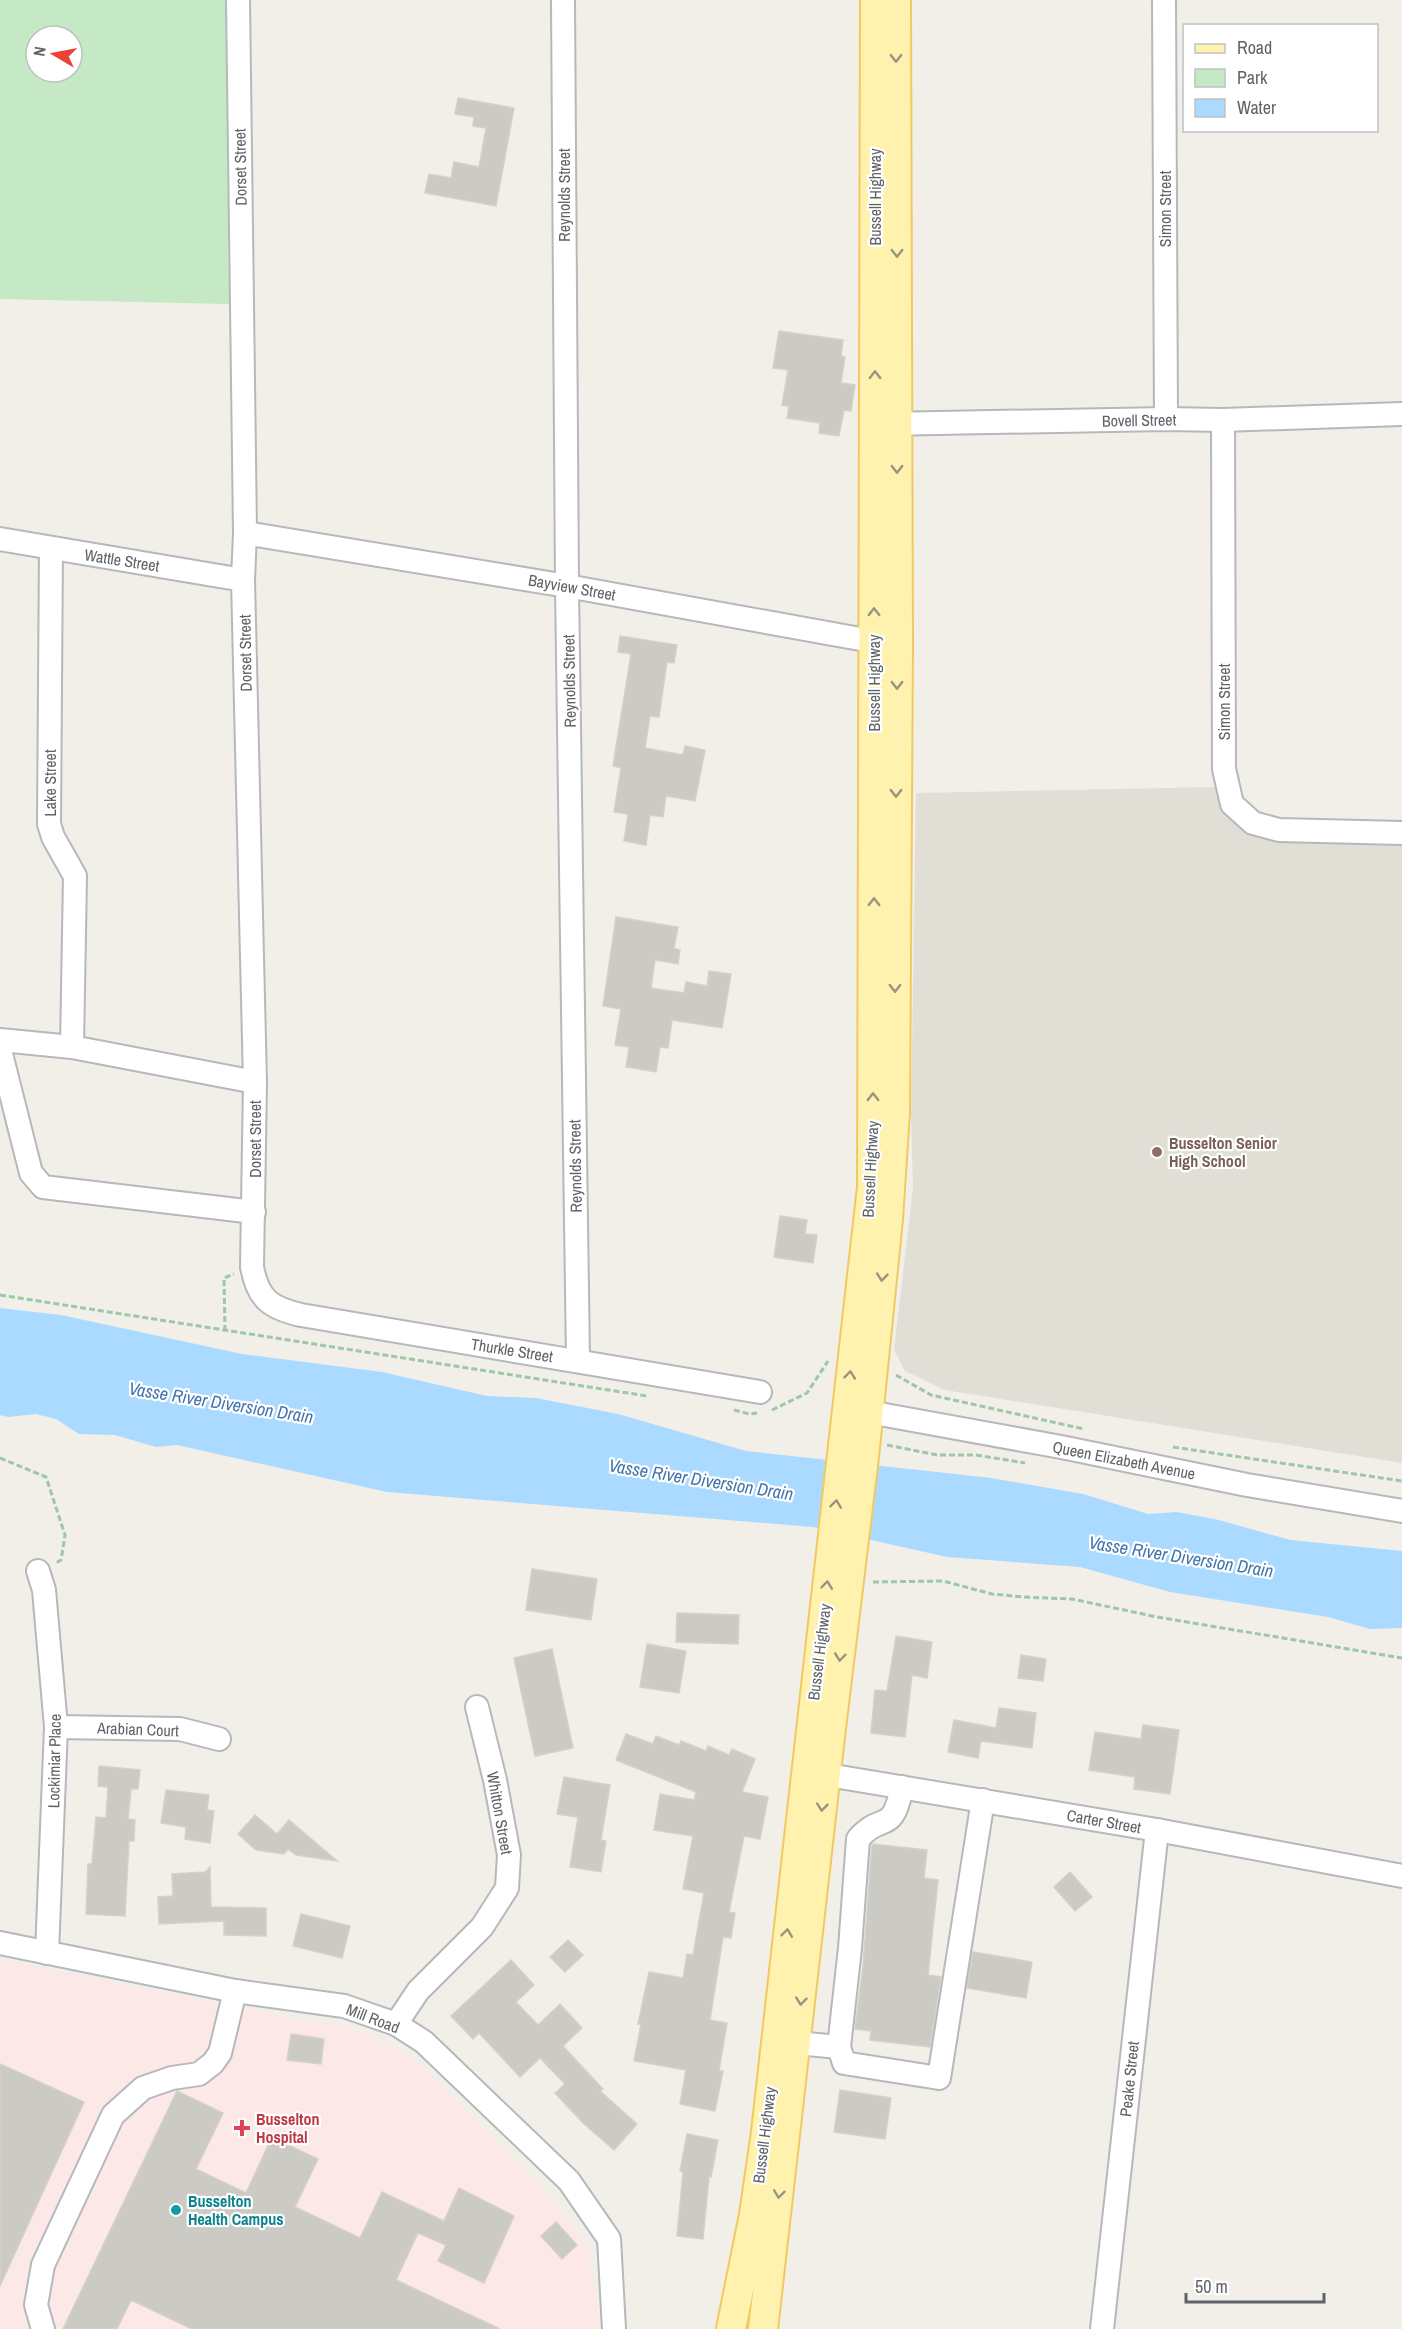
<svg xmlns="http://www.w3.org/2000/svg" width="1402" height="2329" font-family="'Archivo Narrow',sans-serif">
  <rect width="100%" height="100%" fill="#f1efe8"/>
  <!-- education -->
  <polygon fill="#e1ded6" points="1215,787 1223,814 1243,828 1286,841 1402,845 1402,1463 945,1390 905,1371 894,1350 913,1188 911,1115 916,793"/>
  <!-- medical -->
  <polygon fill="#fce8e6" points="0,1959 367,2033 417,2060 550,2196 588,2249 601,2329 0,2329"/>
  <!-- green -->
  <path fill="#c5e8c5" fill-rule="evenodd" d="M0 0H226L229 304 0 299ZM36 36H72V72H36Z"/>
  <!-- water -->
  <polygon fill="#aadaff" points="0,1308 61,1315 242,1354 382,1372 487,1396 536,1398 618,1414 746,1451 991,1478 1083,1494 1148,1514 1177,1512 1219,1520 1290,1540 1402,1551 1402,1628 1370,1629 1328,1617 1170,1592 1080,1567 947,1557 813,1527 387,1492 177,1445 156,1447 115,1435 79,1434 56,1419 36,1414 8,1417 0,1415"/>
  <!-- building -->
  <g fill="#cccac5" stroke="#d6d1c6" stroke-width="1.5">
    <polygon points="458,98 514,108 496,206 425,193 429,174 451,178 454,162 479,167 486,128 473,126 474,117 455,114"/>
    <polygon points="779,331 843,340 841,356 845,357 841,383 855,385 851,411 844,410 839,436 819,433 820,423 787,418 789,406 782,405 788,370 773,368"/>
    <polygon points="620,636 677,645 674,663 667,662 659,717 650,716 645,748 683,755 685,746 705,750 695,801 666,796 663,817 650,815 646,845 624,841 628,814 614,812 621,768 613,766 631,654 618,652"/>
    <polygon points="616,917 678,927 674,948 680,950 678,964 655,960 651,988 684,993 686,982 707,986 709,971 731,974 722,1028 672,1020 668,1048 660,1047 656,1072 626,1067 629,1047 615,1045 621,1009 603,1006"/>
    <polygon points="780,1216 807,1220 805,1234 817,1235 813,1263 774,1257"/>
    <polygon points="532,1569 597,1579 591,1620 526,1610"/>
    <polygon points="677,1613 739,1615 738,1644 676,1642"/>
    <polygon points="896,1636 932,1642 927,1678 912,1675 905,1737 871,1733 875,1690 887,1691"/>
    <polygon points="647,1644 686,1651 679,1693 640,1687"/>
    <polygon points="552,1649 573,1748 535,1756 514,1658"/>
    <polygon points="1021,1655 1046,1659 1043,1681 1018,1678"/>
    <polygon points="999,1708 1036,1713 1032,1748 981,1741 978,1758 948,1752 954,1720 996,1728"/>
    <polygon points="1143,1725 1179,1730 1170,1794 1134,1789 1135,1777 1089,1770 1095,1732 1141,1739"/>
    <polygon points="626,1734 653,1744 656,1736 679,1745 681,1741 706,1751 708,1746 729,1755 732,1749 755,1759 742,1792 768,1797 760,1839 744,1836 729,1912 735,1913 731,1938 723,1937 710,2020 727,2023 719,2071 723,2071 715,2111 680,2104 686,2070 634,2061 641,2024 638,2024 649,1972 683,1978 687,1954 693,1955 704,1893 683,1889 693,1836 654,1830 660,1794 694,1800 696,1792 616,1760"/>
    <polygon points="99,1766 140,1770 138,1789 131,1789 128,1819 135,1820 134,1841 129,1841 125,1916 86,1914 88,1864 92,1864 96,1817 106,1818 108,1787 98,1786"/>
    <polygon points="564,1777 610,1785 601,1840 606,1841 601,1872 570,1867 578,1817 557,1814"/>
    <polygon points="166,1790 209,1795 207,1810 214,1811 210,1843 185,1839 186,1827 161,1823"/>
    <polygon points="255,1815 277,1834 289,1820 337,1861 296,1855 288,1849 284,1854 256,1850 238,1834"/>
    <polygon points="872,1844 927,1850 924,1878 938,1880 928,1975 941,1977 930,2047 870,2040 871,2031 855,2029 863,1966"/>
    <polygon points="210,1867 211,1907 266,1908 266,1936 224,1935 224,1921 159,1924 158,1897 173,1896 172,1874 205,1872"/>
    <polygon points="1070,1872 1092,1897 1075,1911 1054,1887"/>
    <polygon points="301,1914 350,1926 342,1958 293,1946"/>
    <polygon points="568,1940 583,1955 565,1972 550,1957"/>
    <polygon points="973,1952 1032,1962 1026,1998 967,1988"/>
    <polygon points="511,1960 534,1985 516,2002 538,2025 560,2004 582,2028 563,2046 603,2089 600,2091 637,2124 614,2150 583,2123 555,2093 565,2084 540,2058 520,2077 479,2033 473,2039 451,2016"/>
    <polygon points="291,2034 324,2039 321,2064 287,2060"/>
    <polygon points="0,2064 84,2102 0,2286"/>
    <polygon points="840,2090 891,2098 885,2139 834,2132"/>
    <polygon points="177,2091 223,2113 196,2169 246,2193 272,2137 318,2159 295,2207 360,2238 382,2192 444,2221 459,2188 514,2216 484,2283 438,2261 446,2245 418,2233 396,2280 500,2329 192,2329 131,2300 117,2329 63,2329"/>
    <polygon points="687,2134 718,2140 711,2177 709,2177 703,2239 677,2236 683,2172 680,2171"/>
    <polygon points="556,2222 577,2245 562,2259 541,2236"/>
  </g>
  <g fill="none" stroke-linecap="round" stroke-linejoin="round">
    <!-- minor casing -->
    <g stroke="#b5b8bc" stroke-width="26">
      <g id="minor">
        <path d="M238 0 245 533 243 580 255 1082 252 1267C258 1299 270 1308 301 1315L760 1392"/>
        <polyline points="563,0 567,586 578,1361"/>
        <polyline points="1164,0 1166,419"/>
        <polyline points="1223,420 1224,769 1232,804 1253,823 1279,830 1402,833"/>
        <polyline points="883,424 1166,419 1223,420 1402,414"/>
        <polyline points="245,533 567,586 888,644"/>
        <polyline points="0,539 243,580"/>
        <polyline points="51,548 49,824 53,837 75,876 72,1047"/>
        <polyline points="0,1040 72,1047 255,1082"/>
        <polyline points="0,1050 31,1173 43,1187 254,1212"/>
        <polyline points="852,1409 1061,1447 1247,1485 1402,1511"/>
        <polyline points="38,1571 44,1590 56,1727 47,1953"/>
        <polyline points="56,1727 180,1729 219,1739"/>
        <polyline points="810,1772 1157,1830 1402,1876"/>
        <polyline points="0,1943 235,1991 344,2006 396,2024 424,2042 569,2181 609,2239 614,2329"/>
        <polyline points="396,2024 418,1991 482,1927 507,1888 509,1855 495,1780 477,1707"/>
        <path d="M796 2043 839 2047 850 1948 858 1839C882 1811 892 1837 902 1787"/>
        <polyline points="839,2047 844,2063 939,2078 983,1800"/>
        <polyline points="43,2329 36,2305 43,2265 113,2115 143,2088 172,2078 199,2074 213,2063 220,2053 235,1991"/>
        <polyline points="1102,2329 1157,1830"/>
      </g>
    </g>
    <!-- major casing -->
    <g stroke="#f2c960" stroke-width="32">
      <g id="major">
        <polyline points="731,2329 754,2215 766,2132 872,1187 875,0"/>
        <polyline points="763,2329 831,1728 864,1457 888,1219 895,1112 898,645 896,0"/>
      </g>
    </g>
    <!-- path -->
    <g stroke="#9cc7a9" stroke-width="3" stroke-dasharray="6 3" stroke-linecap="butt">
      <polyline points="0,1295 647,1396"/>
      <polyline points="225,1331 224,1278 234,1274"/>
      <polyline points="896,1375 931,1395 1084,1429"/>
      <polyline points="734,1410 749,1414 757,1413"/>
      <polyline points="772,1410 807,1393 828,1361"/>
      <polyline points="887,1445 937,1455 976,1455 1025,1463"/>
      <polyline points="1173,1447 1402,1481"/>
      <polyline points="0,1458 46,1477 65,1535 61,1560 56,1563"/>
      <polyline points="873,1582 943,1581 992,1594 1024,1597 1072,1599 1157,1617 1402,1658"/>
    </g>
    <!-- minor -->
    <use href="#minor" stroke="#fff" stroke-width="22"/>
    <!-- major -->
    <use href="#major" stroke="#fff2af" stroke-width="28"/>
  </g>
  <!-- one-way arrows -->
  <defs><path id="oneway-chevron" d="M-2-3.5L2.5 0L-2 3.5" fill="none" stroke-width="1.6" stroke-linecap="round" stroke-linejoin="round" transform="scale(1.5)"/></defs>
  <g stroke="#979581">
    <use href="#oneway-chevron" transform="translate(896 58) rotate(90)"/>
    <use href="#oneway-chevron" transform="translate(897 253) rotate(90)"/>
    <use href="#oneway-chevron" transform="translate(875 375) rotate(-90)"/>
    <use href="#oneway-chevron" transform="translate(897 469) rotate(90)"/>
    <use href="#oneway-chevron" transform="translate(874 612) rotate(-90)"/>
    <use href="#oneway-chevron" transform="translate(897 685) rotate(90)"/>
    <use href="#oneway-chevron" transform="translate(896 793) rotate(90)"/>
    <use href="#oneway-chevron" transform="translate(874 902) rotate(-90)"/>
    <use href="#oneway-chevron" transform="translate(895 988) rotate(90)"/>
    <use href="#oneway-chevron" transform="translate(873 1097) rotate(-90)"/>
    <use href="#oneway-chevron" transform="translate(882 1277) rotate(96)"/>
    <use href="#oneway-chevron" transform="translate(850 1375) rotate(-84)"/>
    <use href="#oneway-chevron" transform="translate(836 1504) rotate(-83)"/>
    <use href="#oneway-chevron" transform="translate(827 1585) rotate(-83)"/>
    <use href="#oneway-chevron" transform="translate(840 1657) rotate(97)"/>
    <use href="#oneway-chevron" transform="translate(822 1807) rotate(96)"/>
    <use href="#oneway-chevron" transform="translate(787 1933) rotate(-83)"/>
    <use href="#oneway-chevron" transform="translate(801 2001) rotate(96)"/>
    <use href="#oneway-chevron" transform="translate(779 2194) rotate(97)"/>
  </g>
  <!-- markers -->
  <circle fill="#8d6e63" stroke="#fff" stroke-width="2" cx="1157" cy="1152" r="6"/>
  <path fill="#e0444e" stroke="#fff" stroke-width="2" d="M239 2119h6v6h6v6h-6v6h-6v-6h-6v-6h6z"/>
  <circle fill="#0f9aa8" stroke="#fff" stroke-width="2" cx="176" cy="2210" r="6"/>
  <g text-anchor="middle" stroke-width="4.5" stroke-linejoin="round" paint-order="stroke">
    <!-- street labels -->
    <g font-size="16" fill="#5f6368" stroke="#fff">
      <text transform="translate(240 167) rotate(-91)" y="6">Dorset Street</text>
      <text transform="translate(564 195) rotate(-90)" y="6">Reynolds Street</text>
      <text transform="translate(875 197) rotate(-90)" y="6">Bussell Highway</text>
      <text transform="translate(1165 209) rotate(-90)" y="6">Simon Street</text>
      <text transform="translate(1139 420) rotate(-1)" y="6">Bovell Street</text>
      <text transform="translate(122 560) rotate(9)" y="6">Wattle Street</text>
      <text transform="translate(572 587) rotate(10)" y="6">Bayview Street</text>
      <text transform="translate(245 653) rotate(-91)" y="6">Dorset Street</text>
      <text transform="translate(569 681) rotate(-91)" y="6">Reynolds Street</text>
      <text transform="translate(874 683) rotate(-90)" y="6">Bussell Highway</text>
      <text transform="translate(1224 702) rotate(-90)" y="6">Simon Street</text>
      <text transform="translate(50 783) rotate(-90)" y="6">Lake Street</text>
      <text transform="translate(255 1139) rotate(-90)" y="6">Dorset Street</text>
      <text transform="translate(575 1166) rotate(-91)" y="6">Reynolds Street</text>
      <text transform="translate(870 1169) rotate(-87)" y="6">Bussell Highway</text>
      <text transform="translate(512 1350) rotate(9)" y="6">Thurkle Street</text>
      <text transform="translate(1124 1460) rotate(11)" y="6">Queen Elizabeth Avenue</text>
      <text transform="translate(819 1652) rotate(-83)" y="6">Bussell Highway</text>
      <text transform="translate(138 1729) rotate(2)" y="6">Arabian Court</text>
      <text transform="translate(54 1761) rotate(-89)" y="6">Lockimiar Place</text>
      <text transform="translate(500 1813) rotate(80)" y="6">Whitton Street</text>
      <text transform="translate(1104 1821) rotate(10)" y="6">Carter Street</text>
      <text transform="translate(373 2018) rotate(21)" y="6">Mill Road</text>
      <text transform="translate(1129 2079) rotate(-84)" y="6">Peake Street</text>
      <text transform="translate(764 2135) rotate(-83)" y="6">Bussell Highway</text>
    </g>
    <!-- education labels -->
    <g font-size="16" font-weight="bold" fill="#785e54" stroke="#fff" text-anchor="start">
      <text x="1169" y="1149">Busselton Senior<tspan x="1169" dy="18">High School</tspan></text>
    </g>
    <!-- health labels -->
    <g font-size="16" font-weight="bold" fill="#be3a42" stroke="#fff" text-anchor="start">
      <text x="256" y="2125">Busselton<tspan x="256" dy="18">Hospital</tspan></text>
    </g>
    <!-- culture labels -->
    <g font-size="16" font-weight="bold" fill="#0d838f" stroke="#fff" text-anchor="start">
      <text x="188" y="2207">Busselton<tspan x="188" dy="18">Health Campus</tspan></text>
    </g>
    <!-- water labels -->
    <g font-size="18" font-style="italic" fill="#4174aa" stroke="#fff">
      <text transform="translate(221 1403) rotate(9)" y="6">Vasse River Diversion Drain</text>
      <text transform="translate(701 1480) rotate(9)" y="6">Vasse River Diversion Drain</text>
      <text transform="translate(1181 1557) rotate(9)" y="6">Vasse River Diversion Drain</text>
    </g>
  </g>
  <!-- legend -->
  <rect x="1183" y="24" width="195" height="108" fill="#ffffff" stroke="#bfc1c3" stroke-width="1.5"/>
  <rect x="1195" y="44" width="30" height="9" fill="#fff2af" stroke="#bfc1c3" stroke-width="1.5"/>
  <text x="1237" y="54" font-size="18" fill="#5f6368">Road</text>
  <rect x="1195" y="69" width="30" height="18" fill="#c5e8c5" stroke="#bfc1c3" stroke-width="1.5"/>
  <text x="1237" y="84" font-size="18" fill="#5f6368">Park</text>
  <rect x="1195" y="99" width="30" height="18" fill="#aadaff" stroke="#bfc1c3" stroke-width="1.5"/>
  <text x="1237" y="114" font-size="18" fill="#5f6368">Water</text>
  <!-- north arrow -->
  <g transform="translate(54 54) rotate(280)"><circle r="28" fill="#ffffff" stroke="#bfc1c3" stroke-width="1.5"/>
  <path d="M0-4.5L10 22L0 15L-10 22Z" fill="#ea4335"/>
  <text y="-9" font-size="16" font-weight="bold" text-anchor="middle" fill="#5f6368">N</text>
  </g>
  <!-- scale -->
  <path d="M1186 2293v9h138v-9" fill="none" stroke="#5f6368" stroke-width="3"/>
  <text x="1195" y="2293" font-size="18" fill="#5f6368" stroke="#ffffff" stroke-width="4.5" paint-order="stroke">50 m</text>
</svg>
